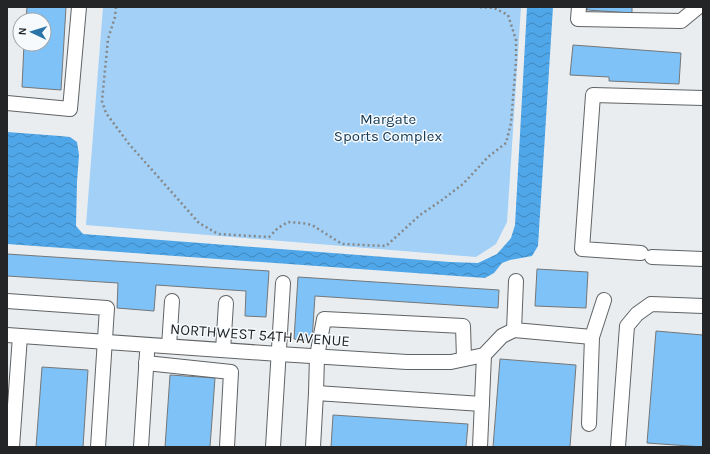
<svg xmlns="http://www.w3.org/2000/svg" width="710" height="454" font-family="Karla,sans-serif">
  <defs>
    <pattern id="water-waves" width="16" height="10" patternUnits="userSpaceOnUse"><rect width="16" height="10" fill="#4fa7e9"/><path d="M0 5q4-4 8 0t8 0" fill="none" stroke="#4188bd"/></pattern>
  </defs>
  <rect width="100%" height="100%" fill="#eaedef"/>
  <!-- park -->
  <polygon fill="#a2d0f7" points="103,7 521,7 507,222 496,244 476,257 86,225"/>
  <!-- water -->
  <polygon fill="url(#water-waves)" points="527,7 553,7 538,246 532,256 510,260 502,263 494,273 485,278 7,244 7,132 60,136 70,137 77,142 79,155 77,182 76,226 83,234 450,262 478,263 497,254 511,238 515,225"/>
  <!-- building -->
  <g fill="#7ec2f7" stroke="#747779">
    <polygon points="27,7 66,7 61,90 22,87 24,44 44,44 44,20 26,20"/>
    <polygon points="587,7 632,7 632,13 587,10"/>
    <polygon points="573,45 681,53 679,84 609,81 609,77 570,75"/>
    <polygon points="7,254 269,271 266,317 245,316 246,291 156,285 154,311 117,308 118,283 7,276"/>
    <polygon points="537,269 588,272 586,308 535,306"/>
    <polygon points="298,277 499,290 498,308 315,296 312,341 294,339"/>
    <polygon points="656,331 703,335 703,447 647,443"/>
    <polygon points="500,359 576,365 570,447 493,447"/>
    <polygon points="42,367 88,370 83,447 36,447"/>
    <polygon points="170,375 215,378 210,447 165,447"/>
    <polygon points="333,415 468,424 466,447 331,447"/>
  </g>
  <g fill="none" stroke-linecap="round" stroke-linejoin="round">
    <!-- minor casing -->
    <g stroke="#606365" stroke-width="16">
      <g id="minor">
        <polyline points="579,7 578,19 681,21 698,7"/>
        <polyline points="7,103 70,109 79,7"/>
        <polyline points="641,253 582,249 593,95 703,98"/>
        <polyline points="652,257 703,259"/>
        <polyline points="516,281 514,330 592,337 604,300"/>
        <polyline points="7,301 107,308 98,447"/>
        <polyline points="7,335 279,354 407,362 451,362 484,355 502,336 514,330"/>
        <polyline points="169,346 172,301"/>
        <polyline points="223,350 226,303"/>
        <polyline points="146,363 231,372 227,447"/>
        <polyline points="316,393 317,356 324,319 463,326 464,359"/>
        <polyline points="589,424 592,337"/>
        <polyline points="12,447 20,336"/>
        <polyline points="141,447 147,353"/>
        <polyline points="273,447 283,283"/>
        <polyline points="313,447 316,393 482,404"/>
        <polyline points="480,447 484,355"/>
        <polyline points="618,447 627,326 637,314 651,304 703,306"/>
      </g>
    </g>
    <!-- path -->
    <polyline stroke="#858788" stroke-width="2.5" stroke-dasharray="2 3" stroke-linecap="butt" points="116,7 115,17 108,39 102,101 106,113 129,144 199,223 218,234 269,237 278,228 288,222 302,223 312,225 342,244 386,246 420,215 442,200 463,184 488,157 506,143 511,123 516,61 516,40 508,15 494,8 477,7"/>
    <!-- minor -->
    <use href="#minor" stroke="#fff" stroke-width="14"/>
  </g>
  <g text-anchor="middle" stroke-width="3" stroke-linejoin="round" paint-order="stroke">
    <!-- park labels -->
    <g font-size="15" fill="#133853" stroke="#f7fafd">
      <text x="388" y="124">Margate<tspan x="388" dy="17">Sports Complex</tspan></text>
    </g>
    <!-- street labels -->
    <g font-size="15" fill="#242526" stroke="#f7fafd">
      <text transform="translate(260 335) rotate(4)" y="5">NORTHWEST 54TH AVENUE</text>
    </g>
  </g>
  <!-- border -->
  <rect width="710" height="454" fill="none" stroke="#242526" stroke-width="16"/>
  <!-- north arrow -->
  <g transform="translate(32 32) rotate(274)"><circle r="19" fill="#f7fafd" stroke="#a3a5a7"/>
  <path d="M0-3L7 15L0 10L-7 15Z" fill="#2b74a8"/>
  <text y="-6" font-size="11" font-weight="bold" text-anchor="middle" fill="#242526">N</text>
  </g>
</svg>
